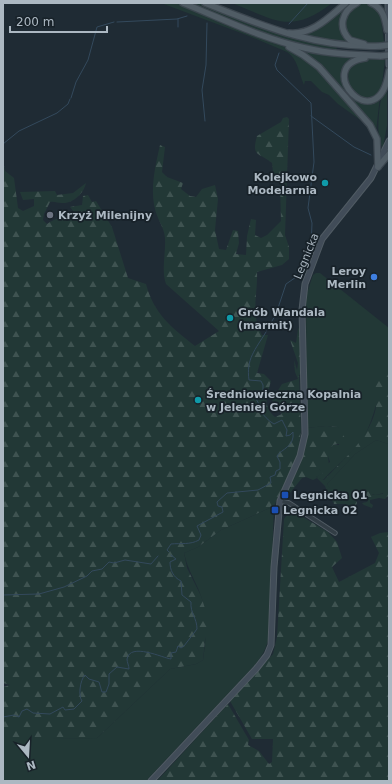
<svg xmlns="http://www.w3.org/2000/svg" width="392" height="784" font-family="'DejaVu Sans',sans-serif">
  <defs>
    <pattern id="forest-firs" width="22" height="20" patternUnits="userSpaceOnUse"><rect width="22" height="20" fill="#223836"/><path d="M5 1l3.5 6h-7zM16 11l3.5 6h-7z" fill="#3f5351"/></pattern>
  </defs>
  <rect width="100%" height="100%" fill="#1f2b34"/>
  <!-- green -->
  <g fill="#223836">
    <path d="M161 3H179L289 48 314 65 366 122 375 140 363 122 338 104 329 95 322 92 311 81H305L304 85C299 74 298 59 287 52L249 36Z"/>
    <polygon points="188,3 201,3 282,35 337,47 336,52 299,45 266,34"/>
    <path d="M232 3H332C291 35 275 20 232 3Z"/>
    <polygon points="349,3 354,3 345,10 341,20 352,43 342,44 298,35 320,26"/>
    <path d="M364 3 370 4 380 11 384 42C379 42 381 43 376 43 354 44 346 40 345 17L358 5Z"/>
    <polygon points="298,49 356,57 349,63 344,85 348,93 357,100 380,96 376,132 371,124"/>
    <path d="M366 59 385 60 381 92C366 102 363 98 350 89 346 70 348 67 366 59Z"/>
    <path d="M387 89V126L383 147C375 141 379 105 382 96 383 93 386 90 387 89Z"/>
    <path d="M316 273H320L389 328V373H385C378 395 375 416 364 437 357 449 334 468 323 480L316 477 322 473 319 469 330 462 327 453 333 445H339L338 427 326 426 307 428 306 296 313 275Z"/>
    <path d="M376 440 389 444V492L375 495C364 491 358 497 347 498 343 498 338 497 334 497L327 484 355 454Z"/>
    <path d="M274 506 269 635C267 648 262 656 254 666L146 781H3V740L5 739 97 738 170 669 196 664 203 660C206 640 208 616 201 596 195 579 188 571 184 553L198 547 221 530Z"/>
  </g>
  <!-- forest -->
  <g fill="url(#forest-firs)">
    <path d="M287 117 289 119 285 235 289 247V259L282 265 257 272C258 294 250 314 262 335H268L257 373 264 374 271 381C267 396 262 406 275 417L282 414 275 406 272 400 282 384 298 379 295 372 294 360 297 370 298 363 290 340 296 343 298 329 300 327 301 373 299 375 301 430 298 454 274 506 221 530 198 547 184 553 187 568 201 596 210 624 205 640 203 660 196 664 170 669 97 738 3 740V687L10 685 3 683V160L5 171 14 178 18 208 23 211 34 206V199L23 200 20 192 55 191 57 195 73 193 86 183C84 193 73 204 62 203 57 203 55 201 50 202L44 214 43 220 47 224C56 217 66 218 74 212L70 207 82 205 83 196 88 195 92 202 96 201 112 227 128 278 146 284C154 314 171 327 195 346L219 331 166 284C161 270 166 253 165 238 164 229 161 225 158 218 148 195 155 168 160 145L165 147 162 172 167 177 183 183 181 189 190 196 196 197 202 189 215 185 218 199 215 230 219 249 226 250 233 230 238 231 239 243 236 254 246 255 247 236 251 219 256 220 255 235 261 238 267 235 281 221 280 184 273 172 272 163C259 152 251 158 257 136L281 122 283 118Z"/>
    <path d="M385 373H389V444L376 440 355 454 327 484 333 493 330 499 325 486 317 478 313 480 306 477 302 478 290 493 286 491 299 468 305 450 307 428 326 426 338 427 345 438 343 443 333 445 328 453 329 469 325 471 319 469 323 473 316 477 324 480C343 460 368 439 375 412 380 395 367 385 385 373Z"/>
    <polygon points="369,491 373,495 383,494 383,492 387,491 389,495 385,499 379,498 370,500 370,503 373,505 372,508 364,505 362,503 367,502 369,499 364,499 360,495 361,493"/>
    <polygon points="352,496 355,497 357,503 355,507 353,508 347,506 346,508 346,504 334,504 332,500 334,497 348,498"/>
    <polygon points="291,510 328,532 337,542 342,558 332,567 339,582 375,563 379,553 371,537 380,533 389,532 389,781 157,781 228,704 249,740 248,745 259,751 269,764 272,762 273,739 252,739 230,701 273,654 277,637 284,519"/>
  </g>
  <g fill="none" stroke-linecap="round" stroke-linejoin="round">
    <!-- stream -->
    <g stroke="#33495c" stroke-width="1">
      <polyline points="178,19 178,27"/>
      <polyline points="117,22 177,19 187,16"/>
      <polyline points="289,24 308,3"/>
      <polyline points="71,98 76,82 88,60 97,27 114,22"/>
      <polyline points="311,116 354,147 371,155"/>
      <polyline points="205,121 202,90 206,65 207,23"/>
      <polyline points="3,144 19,131 57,113 68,104 70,99"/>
      <polyline points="267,330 276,314 286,284 302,273 311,249 312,223 308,208 314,162 311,103 277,70 275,65 279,53"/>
      <path d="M169 552 167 550 171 544C181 543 190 545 199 540L201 535 197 526 223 512 222 507 218 506 217 502 227 493 258 490 271 483 270 477 275 475 276 471 280 469V462L277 456C281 449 295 447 293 432L290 435 286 436 287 430 282 420 274 424C268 421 264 415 259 410L260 406 255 397 263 391V385L261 381 249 380C246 359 255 350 266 332"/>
      <polyline points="3,595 39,594 64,587 87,576 92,571 102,569 109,562 114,563 125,560 151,564 158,556"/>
      <path d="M3 717 14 715 19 717 22 711 27 709 33 713 50 714 63 707 65 710 74 709 82 701C78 696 80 680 85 675L89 679 99 682 102 692H106L109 684V674L117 667 129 669C129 666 127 662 127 659 130 642 163 658 171 659V653L176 652 178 646 181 648 184 646 197 629C197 618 190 613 191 602L182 595 181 581C173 577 170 570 170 562L176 559 171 555"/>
    </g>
    <!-- street casing -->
    <g stroke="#505b63" stroke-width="5.5">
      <polyline id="street" points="280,501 289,503 335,533"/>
    </g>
    <!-- secondary casing -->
    <g stroke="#505b63" stroke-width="7">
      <g id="secondary">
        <polyline points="388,3 389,65"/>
        <polyline points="151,781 256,669 267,655 271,645 274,567 280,501 300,456 305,434 302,310 305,284 322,239 371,178 389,141"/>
      </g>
    </g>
    <!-- primary casing -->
    <g stroke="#3c464f" stroke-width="8">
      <g id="primary">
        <path d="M183 3C223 19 263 39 305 48 330 54 356 55 381 56"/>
        <path d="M205 3C263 26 317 49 381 46"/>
        <path d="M357 3C342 11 337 27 350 40L364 44"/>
        <path d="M371 3C383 8 385 18 387 30"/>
        <path d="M289 33C313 35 329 17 346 3"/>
        <polyline points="289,47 303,55 319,67 370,125 377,139 378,167"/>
        <path d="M365 58C311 66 378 142 389 71"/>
        <polyline points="378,167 389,154"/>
      </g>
    </g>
    <!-- street -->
    <use href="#street" stroke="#323d45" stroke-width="3.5"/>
    <!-- secondary -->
    <use href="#secondary" stroke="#414c58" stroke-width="5"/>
    <!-- primary -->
    <use href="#primary" stroke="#505c65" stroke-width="5.5"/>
    <!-- primary-bridge casing -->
    <g stroke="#3c464f" stroke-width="8" stroke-linecap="butt">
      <g id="primary-bridge">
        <polyline points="381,46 389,45"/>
        <polyline points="381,56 389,55"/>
      </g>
    </g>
    <!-- primary-bridge -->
    <use href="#primary-bridge" stroke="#505c65" stroke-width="5.5"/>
  </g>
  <!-- markers -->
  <g fill="#0f9aa8" stroke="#182229" stroke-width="1.5">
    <circle cx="325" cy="183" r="4"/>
    <circle cx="230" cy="318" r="4"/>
    <circle cx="198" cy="400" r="4"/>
  </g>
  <circle fill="#6b7280" stroke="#182229" stroke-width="1.5" cx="50" cy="215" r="4"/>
  <circle fill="#3f7fe0" stroke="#182229" stroke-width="1.5" cx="374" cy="277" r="4"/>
  <g fill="#1a4fb4" stroke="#182229" stroke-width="1.5">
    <rect x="281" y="491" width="8" height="8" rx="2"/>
    <rect x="271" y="506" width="8" height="8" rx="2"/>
  </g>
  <g text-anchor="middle" stroke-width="3.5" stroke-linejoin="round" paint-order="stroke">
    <!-- poi labels -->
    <g font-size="11" font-weight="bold" fill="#acb8c2" stroke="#182229" text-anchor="start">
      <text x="317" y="181" text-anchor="end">Kolejkowo<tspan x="317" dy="13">Modelarnia</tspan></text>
      <text x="58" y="219">Krzyż Milenijny</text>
      <text x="366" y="275" text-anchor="end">Leroy<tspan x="366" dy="13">Merlin</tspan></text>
      <text x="238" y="316">Grób Wandala<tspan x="238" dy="13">(marmit)</tspan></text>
      <text x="206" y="398">Średniowieczna Kopalnia<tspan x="206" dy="13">w Jeleniej Górze</tspan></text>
      <text x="293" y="499">Legnicka 01</text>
      <text x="283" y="514">Legnicka 02</text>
    </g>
    <!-- street labels -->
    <g font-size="11" fill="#acb8c2" stroke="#182229">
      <text transform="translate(306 256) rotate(-68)" y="4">Legnicka</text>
    </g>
  </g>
  <!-- border -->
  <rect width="392" height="784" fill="none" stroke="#acb8c2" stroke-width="8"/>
  <!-- north arrow -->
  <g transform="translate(28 756) rotate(162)" stroke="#182229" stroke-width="3" paint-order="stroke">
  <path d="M0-3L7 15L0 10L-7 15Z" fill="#acb8c2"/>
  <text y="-6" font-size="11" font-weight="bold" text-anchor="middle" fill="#acb8c2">N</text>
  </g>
  <!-- scale -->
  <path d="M10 26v6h97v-6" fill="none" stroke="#acb8c2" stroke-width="2"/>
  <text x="16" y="26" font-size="12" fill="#acb8c2" stroke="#182229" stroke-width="3" paint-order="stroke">200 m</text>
</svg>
